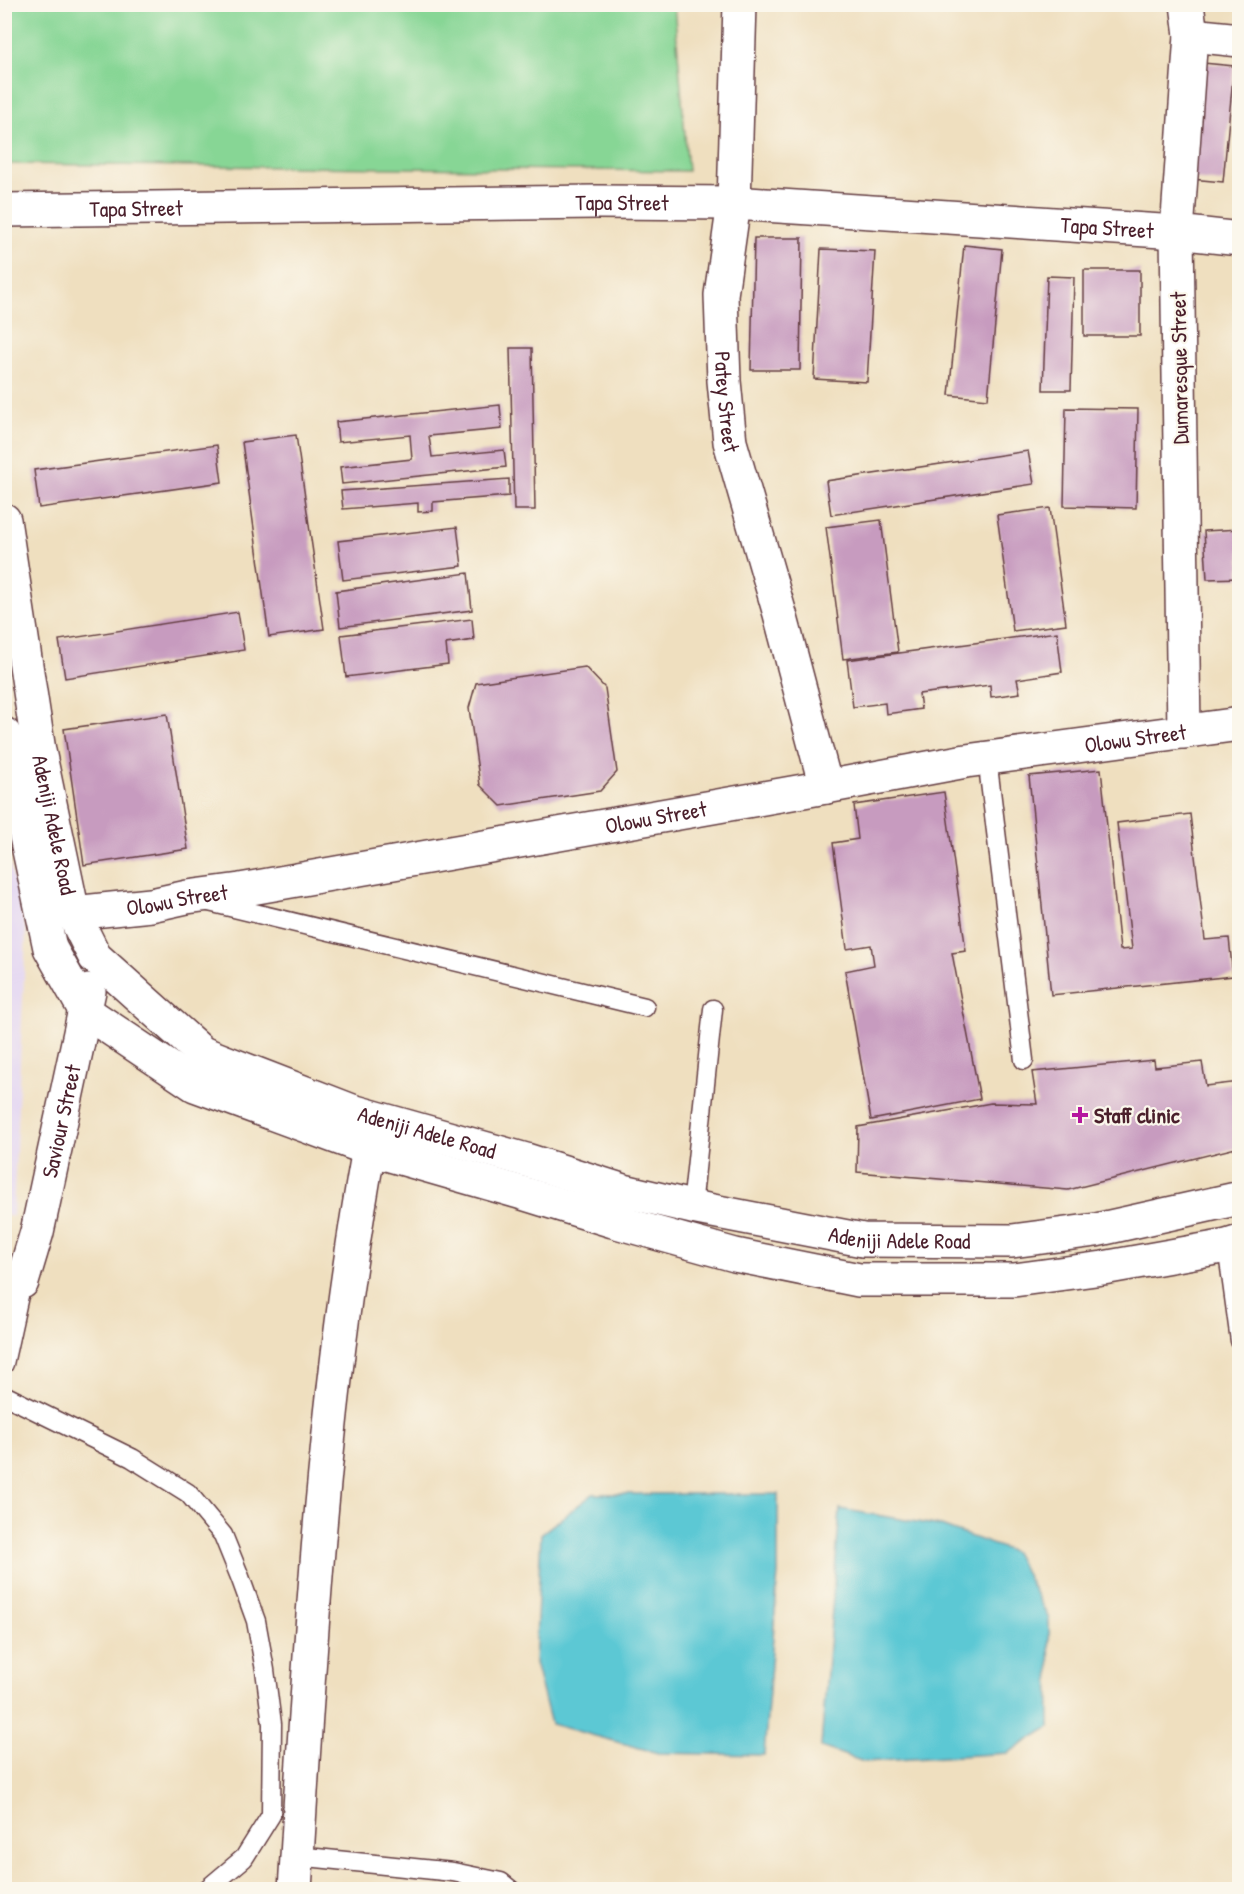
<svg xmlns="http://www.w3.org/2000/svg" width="1244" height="1894" font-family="'Patrick Hand',sans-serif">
  <rect width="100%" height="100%" fill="#fbf7ec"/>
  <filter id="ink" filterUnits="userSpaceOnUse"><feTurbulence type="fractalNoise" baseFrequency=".0167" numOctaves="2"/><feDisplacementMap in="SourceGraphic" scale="12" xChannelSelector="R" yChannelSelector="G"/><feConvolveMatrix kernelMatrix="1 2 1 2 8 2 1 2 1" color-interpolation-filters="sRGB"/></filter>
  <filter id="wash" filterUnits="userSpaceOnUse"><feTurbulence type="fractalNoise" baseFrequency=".008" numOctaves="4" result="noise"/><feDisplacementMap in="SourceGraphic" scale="24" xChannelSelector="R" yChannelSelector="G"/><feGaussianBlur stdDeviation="1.35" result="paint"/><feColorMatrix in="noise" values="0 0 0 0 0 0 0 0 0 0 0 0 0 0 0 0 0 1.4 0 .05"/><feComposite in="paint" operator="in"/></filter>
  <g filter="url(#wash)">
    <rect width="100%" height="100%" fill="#efdfbf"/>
    <!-- built -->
    <polygon fill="#e2d4f3" points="4,840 26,931 13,1216 4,1214"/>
    <!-- green -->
    <polygon fill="#87d695" stroke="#687a60" stroke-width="1.5" points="5,4 674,5 688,171 5,164"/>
    <!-- water -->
    <g fill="#5cc8d4" stroke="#537480" stroke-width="1.5">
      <polygon points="593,1494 778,1494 778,1573 764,1755 658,1753 551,1724 535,1663 541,1534"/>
      <polygon points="840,1509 941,1526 1014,1552 1049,1619 1050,1727 1008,1753 864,1762 821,1747"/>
    </g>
    <g id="blocks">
      <!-- building -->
      <g fill="#c79bbf">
        <polygon points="1203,63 1234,66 1223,182 1191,179"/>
        <polygon points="754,238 802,238 800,370 751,370"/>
        <polygon points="964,245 1002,249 988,399 949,395"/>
        <polygon points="821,249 875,251 867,382 814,379"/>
        <rect x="1084" y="270" width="56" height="66"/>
        <polygon points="1047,276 1074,277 1071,390 1043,390"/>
        <polygon points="510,348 532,348 535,510 514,510"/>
        <polygon points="500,405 502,429 429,436 432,457 504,450 506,467 342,484 340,467 412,459 410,435 338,442 336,422"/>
        <polygon points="1066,408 1138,409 1136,508 1064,506"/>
        <polygon points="296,435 324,629 269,637 242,442"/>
        <polygon points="217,445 222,482 39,508 34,470"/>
        <polygon points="1028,451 1034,484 831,515 826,481"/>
        <polygon points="509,479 509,496 433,502 433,511 418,512 418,503 343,509 341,491"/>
        <polygon points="1050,508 1066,624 1013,631 997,515"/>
        <polygon points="881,520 898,652 843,659 826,527"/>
        <polygon points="457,527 462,566 343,580 338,541"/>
        <polygon points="1240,529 1240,578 1207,579 1204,531"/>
        <polygon points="468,573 472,610 340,627 336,591"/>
        <polygon points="238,612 244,650 65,678 59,640"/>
        <polygon points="472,619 474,640 446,644 448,664 346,677 341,635"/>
        <polygon points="1057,632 1062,672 1017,679 1020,693 991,697 990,685 919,694 921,709 886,714 885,703 853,707 847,660"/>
        <polygon points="585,667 605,688 617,772 600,791 501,806 480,785 469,708 476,683"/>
        <polygon points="167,714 188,849 84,865 64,729"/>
        <polygon points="1101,769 1120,950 1132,949 1117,823 1190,814 1205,940 1229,938 1233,976 1051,995 1029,776"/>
        <polygon points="944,792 966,951 952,953 980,1099 871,1120 845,971 874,965 871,945 847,949 833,843 858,839 854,805"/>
        <polygon points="1154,1060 1155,1067 1202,1062 1206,1086 1240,1082 1240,1147 1068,1190 857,1172 858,1127 991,1103 1037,1104 1032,1072"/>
      </g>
    </g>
  </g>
  <g filter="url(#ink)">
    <use href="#blocks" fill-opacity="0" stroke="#633c41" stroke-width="1.5"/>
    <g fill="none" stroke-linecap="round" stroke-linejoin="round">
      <!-- service casing -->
      <g stroke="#633c41" stroke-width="21">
        <g id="service">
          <polyline points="987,758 1024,1060"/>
          <polyline points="209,902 645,1007"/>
          <polyline points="692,1207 713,1009"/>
          <polyline points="1227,1246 1240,1341"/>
          <polyline points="4,1364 22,1282"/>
          <polyline points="4,1395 132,1458 188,1493 223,1535 240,1577 256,1621 265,1670 272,1724 271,1815 244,1858 206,1890"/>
          <polyline points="297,1856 453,1872 501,1882 511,1890"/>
        </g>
      </g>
      <!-- minor casing -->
      <g stroke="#633c41" stroke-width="36">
        <g id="minor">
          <path id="s1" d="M740 4 734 203 721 295 724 381 730 442 780 614 826 787"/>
          <polyline points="1191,35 1240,40"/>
          <path id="s2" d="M4 210 597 202 734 203 1177 232 1240 239"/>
          <path id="s3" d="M4 520 39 751 73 913 95 957 202 1053 352 1111 526 1160 624 1191 692 1207 863 1240 1012 1241 1096 1230 1240 1198"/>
          <polyline points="1184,732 1177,232 1191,35 1187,4"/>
          <polyline points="4,734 50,948 86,1012 195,1085 369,1149 519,1192 613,1221 735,1255 859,1280 1014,1280 1103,1268 1227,1246 1240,1242"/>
          <path id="s4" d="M73 913 151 905 187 897 240 890 826 787 966 761 1240 724"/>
          <path id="s5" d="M4 1278 22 1282 37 1232 89 991"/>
          <path d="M295 1890C310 1642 324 1394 369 1149"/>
        </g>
      </g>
      <!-- service -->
      <use href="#service" stroke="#fff" stroke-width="18"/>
      <!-- minor -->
      <use href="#minor" stroke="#fff" stroke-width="33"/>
    </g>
  </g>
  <!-- markers -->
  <path fill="#b5179e" stroke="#fbf7ec" stroke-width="2" d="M1077 1106h6v6h6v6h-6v6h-6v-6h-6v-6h6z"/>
  <g text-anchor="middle" stroke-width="4.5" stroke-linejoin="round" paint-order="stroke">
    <!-- street labels -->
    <g font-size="22" fill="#4a1f2b" stroke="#fbf7ec">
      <text dy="8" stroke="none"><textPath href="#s2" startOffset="618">Tapa Street</textPath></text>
      <text dy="8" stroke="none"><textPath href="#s2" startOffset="132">Tapa Street</textPath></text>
      <text dy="8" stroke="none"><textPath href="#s2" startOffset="1104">Tapa Street</textPath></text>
      <text transform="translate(1179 368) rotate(-91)" y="8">Dumaresque Street</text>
      <text dy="8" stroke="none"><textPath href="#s1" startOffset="399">Patey Street</textPath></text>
      <text dy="8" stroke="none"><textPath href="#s4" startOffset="1077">Olowu Street</textPath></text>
      <text dy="8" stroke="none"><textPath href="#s4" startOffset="591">Olowu Street</textPath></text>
      <text dy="8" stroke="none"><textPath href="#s3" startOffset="309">Adeniji Adele Road</textPath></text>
      <text dy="8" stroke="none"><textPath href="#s4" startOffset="105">Olowu Street</textPath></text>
      <text dy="8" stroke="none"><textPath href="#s5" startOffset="184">Saviour Street</textPath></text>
      <text dy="8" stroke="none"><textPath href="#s3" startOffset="831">Adeniji Adele Road</textPath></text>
      <text dy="8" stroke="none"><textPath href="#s3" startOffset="1317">Adeniji Adele Road</textPath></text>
    </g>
    <!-- poi labels -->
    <g font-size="22" font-weight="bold" fill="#4a1f2b" stroke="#fbf7ec" text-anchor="start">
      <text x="1094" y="1123">Staff clinic</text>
    </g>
  </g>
  <!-- margin -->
  <rect width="1244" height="1894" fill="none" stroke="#fbf7ec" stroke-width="24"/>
</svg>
